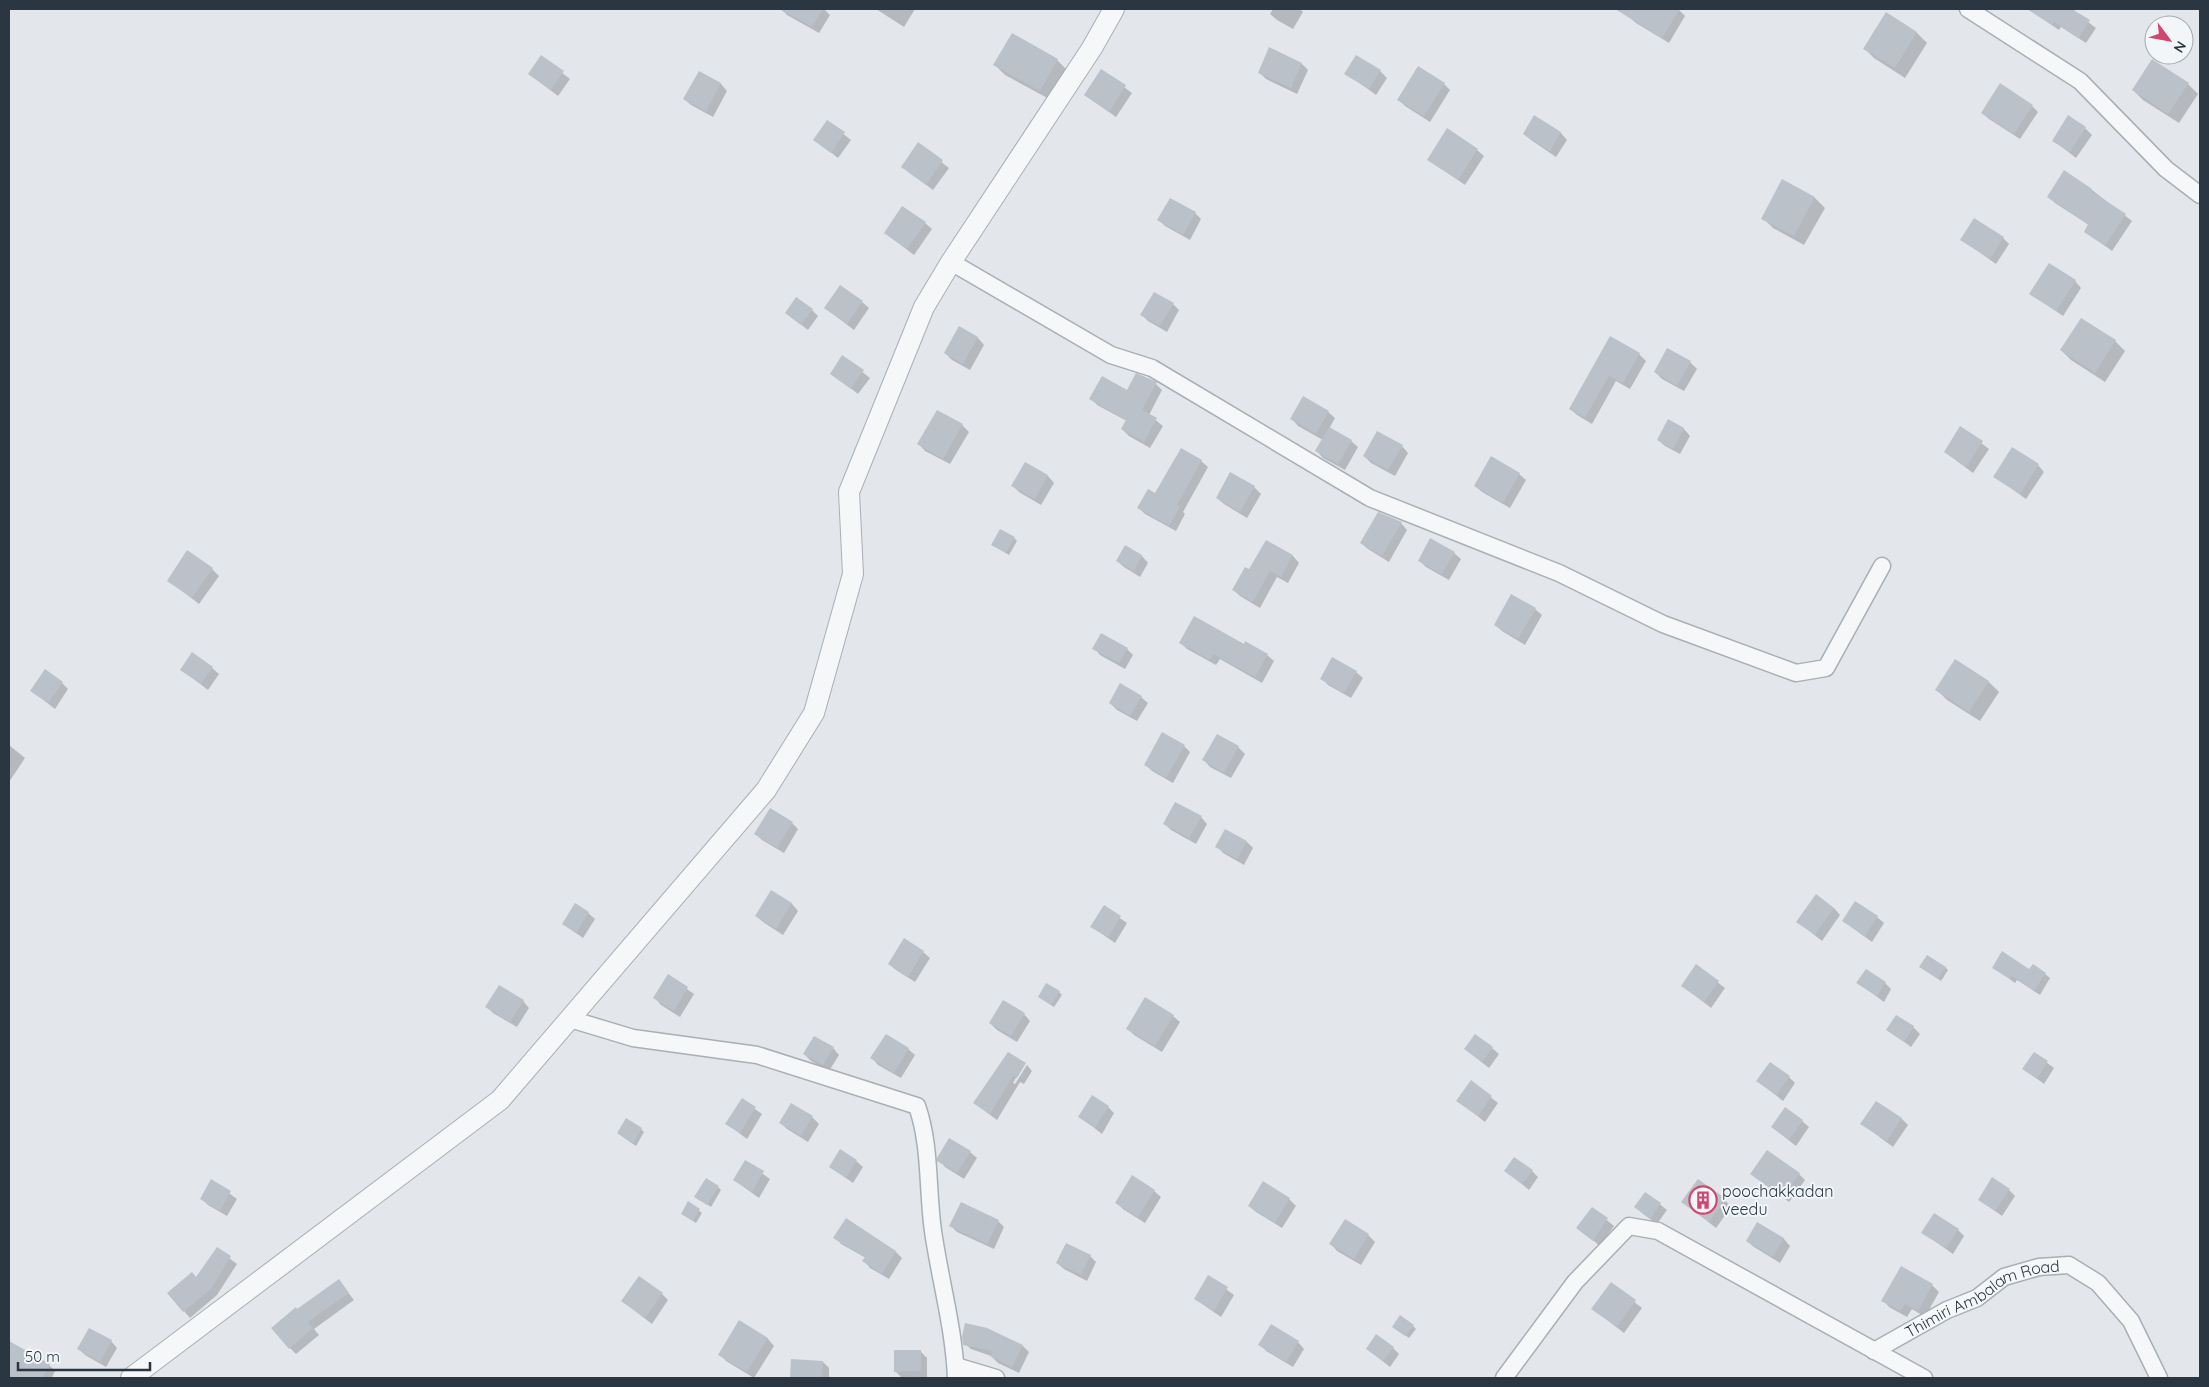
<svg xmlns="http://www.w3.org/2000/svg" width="2209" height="1387" font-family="Quicksand,sans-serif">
  <rect width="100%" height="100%" fill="#e3e7eb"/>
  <!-- shadow -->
  <g fill="#0003">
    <polygon points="781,9 824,9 830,15 819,33 787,15"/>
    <polygon points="876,9 915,9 904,27"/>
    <polygon points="1273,9 1300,9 1303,12 1293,29 1277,20 1270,14"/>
    <polygon points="1634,9 1678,9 1685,16 1669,43 1636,23 1629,17"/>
    <polygon points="2028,9 2073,9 2072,10 2096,28 2086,43 2061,27 2059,30"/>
    <polygon points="1886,14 1917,33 1927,43 1905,78 1874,58 1864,48"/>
    <polygon points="541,57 570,79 558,96 529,74"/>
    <polygon points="1057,60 1067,70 1051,100 1005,75 995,65"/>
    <polygon points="1302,64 1308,70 1297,94 1266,79 1259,72"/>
    <polygon points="1101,70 1132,93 1116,117 1085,95"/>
    <polygon points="1380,71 1387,78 1376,95 1346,73"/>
    <polygon points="699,72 721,84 727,91 713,117 691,105 684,99"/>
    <polygon points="1444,84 1450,90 1430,122 1405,106 1398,99"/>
    <polygon points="2188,84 2198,94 2179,123 2143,100 2133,90"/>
    <polygon points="2032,106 2038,112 2020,139 1989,119 1982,113"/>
    <polygon points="1535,117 1561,133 1567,140 1556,157 1531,140 1524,134"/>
    <polygon points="828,122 851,140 838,158 815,140"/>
    <polygon points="2085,128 2092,135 2076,158 2053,140"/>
    <polygon points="918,144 949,168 933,190 903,167"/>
    <polygon points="1477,150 1484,156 1465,185 1428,159"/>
    <polygon points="1783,181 1815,198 1825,208 1804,245 1773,228 1763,218"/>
    <polygon points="2092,190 2132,221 2112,251 2085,231 2089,225 2055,203 2049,197"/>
    <polygon points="1195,213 1201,219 1190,240 1165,226 1159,220"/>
    <polygon points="925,223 932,229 914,255 885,233"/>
    <polygon points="2003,238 2009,244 1996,264 1962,240"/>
    <polygon points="2075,281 2081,288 2063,316 2031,294"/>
    <polygon points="862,302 869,308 854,330 825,308"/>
    <polygon points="1173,304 1179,310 1167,332 1148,321 1142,315"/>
    <polygon points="812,310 818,316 808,330 786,313"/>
    <polygon points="960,328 978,338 984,345 970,370 952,360 945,353"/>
    <polygon points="1610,338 1639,354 1646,361 1630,389 1616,381 1592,424 1577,415 1570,409"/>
    <polygon points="2115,341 2125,351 2105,382 2071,360 2061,350"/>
    <polygon points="843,357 870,378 858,394 831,373"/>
    <polygon points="1690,362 1697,369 1684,391 1662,379 1655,372"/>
    <polygon points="1156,384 1162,390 1149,415 1163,426 1150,448 1129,436 1122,429 1127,421 1097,405 1091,398 1128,392"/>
    <polygon points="1328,412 1335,418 1329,429 1351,441 1358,447 1345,470 1323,458 1317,451 1323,440 1298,426 1292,419"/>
    <polygon points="1669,421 1684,429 1690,436 1680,454 1665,446 1658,440"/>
    <polygon points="962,425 969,432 950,464 925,451 919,444"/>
    <polygon points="1961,428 1989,449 1973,473 1945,452"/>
    <polygon points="1402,446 1408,453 1395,476 1371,463 1364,456"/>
    <polygon points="1201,461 1208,467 1183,512 1185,514 1176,531 1145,514 1139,508"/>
    <polygon points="1025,464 1048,476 1054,483 1041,505 1019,492 1013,486"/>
    <polygon points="2038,465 2044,472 2026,499 1994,476"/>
    <polygon points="1519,474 1526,480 1510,508 1482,492 1475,486"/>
    <polygon points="1254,487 1261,494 1247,518 1224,504 1217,498"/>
    <polygon points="1401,523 1407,530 1389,562 1368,549 1361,543"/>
    <polygon points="1014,538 1017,541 1009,555 996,547"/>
    <polygon points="1266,542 1293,556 1299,563 1288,583 1277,577 1260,608 1240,596 1234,590 1249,571"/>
    <polygon points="1125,547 1142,556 1148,563 1140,577 1124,567 1117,561"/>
    <polygon points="1454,553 1461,559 1449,580 1426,567 1419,560"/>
    <polygon points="212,569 219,576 199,604 168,580"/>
    <polygon points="1535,609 1542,615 1525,645 1502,631 1495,625"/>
    <polygon points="1180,642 1244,646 1267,655 1274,661 1262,683 1220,659 1216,665 1187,649"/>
    <polygon points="1094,648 1127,649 1133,655 1125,669 1100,655"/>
    <polygon points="212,668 219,674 208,690 182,670"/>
    <polygon points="1356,672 1363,678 1351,698 1328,685 1322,678"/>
    <polygon points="1989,682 1999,692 1980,721 1947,700 1937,690"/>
    <polygon points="62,683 68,689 55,709 32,691"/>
    <polygon points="1141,697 1148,703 1137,721 1117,710 1110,703"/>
    <polygon points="9,745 25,758 9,782"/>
    <polygon points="1184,746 1190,752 1173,783 1152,771 1145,764"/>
    <polygon points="1238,747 1245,754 1231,778 1210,767 1204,760"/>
    <polygon points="1201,817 1207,824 1196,844 1171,830 1164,823"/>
    <polygon points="792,823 798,829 784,853 762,840 756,834"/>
    <polygon points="1247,842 1253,848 1244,865 1223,853 1217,846"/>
    <polygon points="771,892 792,904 798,911 783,935 763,922 756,916"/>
    <polygon points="1104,907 1127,923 1115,943 1092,927"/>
    <polygon points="1834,908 1840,915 1822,941 1798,922"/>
    <polygon points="588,913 595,919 583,938 563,924"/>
    <polygon points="1877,917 1884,923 1872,942 1843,921"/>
    <polygon points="923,952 930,958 915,982 896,970 889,964"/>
    <polygon points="1696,966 1725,988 1711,1008 1683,986"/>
    <polygon points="1945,967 1948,970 1941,981 1924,969"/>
    <polygon points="1993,967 2045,974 2050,978 2040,995 2017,980 2015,983"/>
    <polygon points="668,976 694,994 680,1017 661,1005 655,998"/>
    <polygon points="1858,983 1885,983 1891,989 1884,1002"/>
    <polygon points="1059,992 1062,995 1054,1007 1039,997"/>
    <polygon points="523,1001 529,1008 517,1027 493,1013 487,1007"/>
    <polygon points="1024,1014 1030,1021 1017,1042 997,1030 990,1023"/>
    <polygon points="1173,1016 1180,1022 1162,1052 1134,1035 1128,1029"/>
    <polygon points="1913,1027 1920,1034 1911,1047 1888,1030"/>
    <polygon points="886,1035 908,1049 915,1055 901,1078 878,1065 872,1058"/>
    <polygon points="833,1048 839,1055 829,1071 811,1061 804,1054"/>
    <polygon points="1492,1048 1499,1054 1489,1068 1465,1049"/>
    <polygon points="2035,1054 2054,1068 2044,1084 2024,1069"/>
    <polygon points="1024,1064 1013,1083 1015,1084 1027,1065 1032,1071 1024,1084 1020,1082 997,1120 974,1103"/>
    <polygon points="1789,1077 1795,1083 1783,1101 1758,1081"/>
    <polygon points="1471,1082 1498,1103 1485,1122 1458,1101"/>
    <polygon points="742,1100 762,1114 747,1139 727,1124"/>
    <polygon points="791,1105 812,1117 819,1124 808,1142 787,1129 780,1122"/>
    <polygon points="1108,1107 1114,1113 1102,1134 1080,1117"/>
    <polygon points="1901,1118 1908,1125 1893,1147 1862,1124"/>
    <polygon points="1802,1121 1809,1127 1796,1146 1772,1127"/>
    <polygon points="641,1129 644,1132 636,1146 618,1133"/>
    <polygon points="970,1152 977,1158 964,1179 945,1167 939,1160"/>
    <polygon points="856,1161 863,1167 853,1183 830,1167"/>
    <polygon points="746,1162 770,1179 759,1198 734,1180"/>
    <polygon points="1506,1171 1532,1171 1538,1177 1529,1190"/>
    <polygon points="1752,1174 1799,1174 1805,1180 1789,1202"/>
    <polygon points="212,1181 237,1199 227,1216 208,1205 202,1199"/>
    <polygon points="718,1187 721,1190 711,1207 699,1199"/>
    <polygon points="2009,1190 2015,1196 2002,1216 1979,1199"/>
    <polygon points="1154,1191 1161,1197 1145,1223 1123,1209 1117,1203"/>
    <polygon points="1646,1193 1667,1210 1657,1224 1642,1213"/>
    <polygon points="1289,1199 1296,1206 1282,1228 1256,1212 1249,1206"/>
    <polygon points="1725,1200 1731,1207 1716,1228 1683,1202"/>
    <polygon points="688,1203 702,1213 696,1223 682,1214"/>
    <polygon points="1592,1208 1614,1226 1600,1246 1578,1228"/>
    <polygon points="846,1220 896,1252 902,1258 889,1279 870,1268 864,1261 866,1258 841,1244 835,1237"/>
    <polygon points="998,1221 1004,1227 994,1249 957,1232 951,1226"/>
    <polygon points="1345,1221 1368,1235 1375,1242 1361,1265 1337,1251 1331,1244"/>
    <polygon points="1758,1224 1784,1239 1790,1246 1780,1263 1754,1247 1747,1241"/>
    <polygon points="1958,1230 1964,1236 1953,1254 1923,1233"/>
    <polygon points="217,1249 237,1264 217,1295 190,1318 184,1311 197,1279"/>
    <polygon points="1090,1256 1096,1262 1087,1281 1064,1269 1057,1263"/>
    <polygon points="1209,1277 1234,1295 1221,1317 1195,1299"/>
    <polygon points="339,1281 354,1300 314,1329 319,1335 296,1354 290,1348 297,1311"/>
    <polygon points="1611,1284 1642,1308 1624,1333 1593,1309"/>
    <polygon points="1932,1285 1939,1292 1925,1317 1912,1309 1907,1317 1889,1307 1883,1300"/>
    <polygon points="662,1294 668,1300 652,1324 622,1301"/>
    <polygon points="739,1322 768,1339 774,1346 754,1378 726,1361 720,1354"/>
    <polygon points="1413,1326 1416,1329 1409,1338 1396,1329"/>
    <polygon points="987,1329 1023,1346 1029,1352 1019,1373 998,1363 991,1356 971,1349 964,1343"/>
    <polygon points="111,1341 117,1348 106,1367 85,1355 79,1349"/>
    <polygon points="1298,1342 1304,1349 1293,1367 1266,1351 1260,1344"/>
    <polygon points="13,1345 49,1365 55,1371 52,1378 9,1378 9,1353"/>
    <polygon points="1393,1348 1399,1354 1390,1367 1367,1349"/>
    <polygon points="920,1351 927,1358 927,1377 902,1378 895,1371"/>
    <polygon points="792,1360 823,1362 829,1368 829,1378 791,1378"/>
  </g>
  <!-- building -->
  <g fill="#bac1c8">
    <polygon points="779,9 823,9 812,27"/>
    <polygon points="1615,9 1680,9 1662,38"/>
    <polygon points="2027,9 2072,9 2090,20 2079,38 2054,22 2052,25"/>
    <polygon points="1886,12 1917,32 1895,68 1863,49"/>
    <polygon points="1012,33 1058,59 1040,91 993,65"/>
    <polygon points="1269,47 1302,63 1291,88 1258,73"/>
    <polygon points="541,55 564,71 551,90 528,74"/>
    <polygon points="1356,55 1381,70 1369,89 1344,74"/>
    <polygon points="2152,59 2189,83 2168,114 2132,90"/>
    <polygon points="1418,66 1445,83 1424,116 1397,100"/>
    <polygon points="1101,69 1126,85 1109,112 1084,95"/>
    <polygon points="699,71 721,83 706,112 683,99"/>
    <polygon points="2000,83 2033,105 2014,134 1981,113"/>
    <polygon points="1534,115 1561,132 1550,151 1523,134"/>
    <polygon points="2068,115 2086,127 2070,152 2052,141"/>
    <polygon points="827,120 845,132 831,153 813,140"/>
    <polygon points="1447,128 1478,149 1458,180 1427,160"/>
    <polygon points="918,142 943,160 926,185 901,167"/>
    <polygon points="2064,170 2092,189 2091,191 2126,214 2105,246 2084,232 2088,224 2047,197"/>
    <polygon points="1782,179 1815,197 1794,236 1761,219"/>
    <polygon points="1170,198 1196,212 1183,235 1157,220"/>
    <polygon points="902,206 926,222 907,249 884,233"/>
    <polygon points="1974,218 2004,237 1990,259 1960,240"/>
    <polygon points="2049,263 2076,280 2056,311 2029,294"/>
    <polygon points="840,285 863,301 847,324 824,308"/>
    <polygon points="1154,292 1174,303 1160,326 1140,315"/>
    <polygon points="796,297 813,309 801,325 785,313"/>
    <polygon points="2081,318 2116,340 2095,373 2060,350"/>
    <polygon points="959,326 978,337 963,364 944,353"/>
    <polygon points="1610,336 1640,353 1623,383 1609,376 1585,418 1569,409"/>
    <polygon points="1667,348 1691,361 1677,386 1654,372"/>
    <polygon points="842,355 864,370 851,389 830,374"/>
    <polygon points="1136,373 1157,382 1142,410 1157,418 1144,442 1121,429 1126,420 1089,399 1102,376 1127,390"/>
    <polygon points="1303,396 1329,411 1316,434 1290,419"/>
    <polygon points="937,410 963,424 943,459 917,444"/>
    <polygon points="1668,419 1684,428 1673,449 1657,440"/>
    <polygon points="1960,426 1983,441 1966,467 1944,452"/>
    <polygon points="1329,427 1352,440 1338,464 1315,451"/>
    <polygon points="1377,431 1403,445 1388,470 1363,456"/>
    <polygon points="2012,447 2039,464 2020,494 1993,477"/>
    <polygon points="1181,448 1202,460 1177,505 1180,507 1169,526 1137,508 1148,489 1155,493"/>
    <polygon points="1491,456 1520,473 1503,503 1474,486"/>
    <polygon points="1025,462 1048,475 1035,499 1011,486"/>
    <polygon points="1230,472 1255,486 1240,512 1216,498"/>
    <polygon points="1378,512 1402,522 1382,556 1360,543"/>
    <polygon points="1000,529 1015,537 1006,553 991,545"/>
    <polygon points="1430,538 1455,552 1442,574 1418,561"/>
    <polygon points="1266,540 1293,555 1281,577 1270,571 1253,602 1232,590 1245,567 1249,569"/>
    <polygon points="1125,545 1142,555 1134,571 1116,561"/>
    <polygon points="187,550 213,568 192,598 167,581"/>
    <polygon points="1511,594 1536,608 1518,639 1494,625"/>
    <polygon points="1194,616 1244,644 1245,641 1268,654 1255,677 1213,654 1210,660 1179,643"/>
    <polygon points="1101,633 1128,648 1119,663 1092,649"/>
    <polygon points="192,652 213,667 201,684 180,670"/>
    <polygon points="1332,657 1357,671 1344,693 1320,679"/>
    <polygon points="1955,659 1989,681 1969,712 1935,690"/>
    <polygon points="45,669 63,682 48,703 30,691"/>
    <polygon points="1120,683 1142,696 1130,716 1109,703"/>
    <polygon points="1162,732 1185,745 1166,778 1144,765"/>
    <polygon points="1217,734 1239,746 1224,773 1202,760"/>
    <polygon points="1175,802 1202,816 1189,838 1163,824"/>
    <polygon points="770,808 793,822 777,848 754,834"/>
    <polygon points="1225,829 1247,841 1237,859 1215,847"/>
    <polygon points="771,890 792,903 776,929 755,916"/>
    <polygon points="1816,894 1834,908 1815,935 1796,922"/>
    <polygon points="1855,901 1878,916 1865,936 1842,921"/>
    <polygon points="575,903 589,912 576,933 562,924"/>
    <polygon points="1104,905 1121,916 1108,937 1090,927"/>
    <polygon points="904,938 924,951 908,977 888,964"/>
    <polygon points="2002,951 2029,969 2033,964 2046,973 2034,991 2012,976 2010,979 1992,968"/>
    <polygon points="1927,955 1946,967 1938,979 1919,967"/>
    <polygon points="1696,964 1719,981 1704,1002 1681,986"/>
    <polygon points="1866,969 1886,982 1877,996 1856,983"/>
    <polygon points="668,974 688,987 674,1011 653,998"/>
    <polygon points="1046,983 1060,991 1051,1005 1038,997"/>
    <polygon points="499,985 524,1000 510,1022 485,1007"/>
    <polygon points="1145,997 1174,1015 1155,1046 1126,1029"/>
    <polygon points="1003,1000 1025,1013 1011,1036 989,1023"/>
    <polygon points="1896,1015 1914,1026 1904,1042 1886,1030"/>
    <polygon points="886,1034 909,1048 894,1073 870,1058"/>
    <polygon points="1475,1034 1493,1047 1482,1062 1464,1049"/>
    <polygon points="814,1036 834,1047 823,1065 803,1054"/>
    <polygon points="1008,1052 1026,1063 1017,1078 1013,1076 990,1114 973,1103"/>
    <polygon points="2034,1052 2048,1061 2037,1079 2022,1069"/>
    <polygon points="1770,1062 1790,1076 1776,1095 1756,1081"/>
    <polygon points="1471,1080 1492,1096 1478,1116 1456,1101"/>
    <polygon points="1092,1095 1109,1106 1095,1128 1078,1117"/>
    <polygon points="742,1098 756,1107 740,1133 725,1124"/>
    <polygon points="1876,1101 1902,1118 1887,1141 1860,1124"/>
    <polygon points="791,1103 813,1116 801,1136 779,1123"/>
    <polygon points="1785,1107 1803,1120 1789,1140 1771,1127"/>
    <polygon points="626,1118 642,1128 633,1144 617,1133"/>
    <polygon points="949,1138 971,1151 957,1173 937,1161 937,1158"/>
    <polygon points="840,1149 857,1160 846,1178 829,1167"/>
    <polygon points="1767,1150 1800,1173 1782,1197 1750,1174"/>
    <polygon points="1514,1157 1533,1170 1522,1184 1504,1171"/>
    <polygon points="745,1160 764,1171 752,1192 733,1180"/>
    <polygon points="1132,1175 1155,1190 1138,1217 1115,1203"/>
    <polygon points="1992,1177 2010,1189 1995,1211 1978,1200"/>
    <polygon points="706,1178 719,1186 707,1205 694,1197"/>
    <polygon points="211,1179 231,1191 220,1211 200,1199"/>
    <polygon points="1698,1179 1726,1199 1709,1222 1681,1202"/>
    <polygon points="1263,1181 1290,1198 1275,1223 1248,1206"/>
    <polygon points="1645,1192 1661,1203 1650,1219 1634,1207"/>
    <polygon points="688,1201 700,1209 693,1221 681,1214"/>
    <polygon points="961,1202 999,1220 987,1244 949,1226"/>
    <polygon points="1592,1207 1608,1218 1593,1241 1576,1228"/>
    <polygon points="1934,1213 1959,1229 1946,1248 1921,1233"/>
    <polygon points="846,1218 896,1251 882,1274 862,1261 865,1257 833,1238"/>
    <polygon points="1345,1219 1369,1234 1354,1259 1329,1244"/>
    <polygon points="1757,1222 1784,1238 1773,1257 1746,1241"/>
    <polygon points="1066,1243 1091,1255 1081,1275 1056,1263"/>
    <polygon points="217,1247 231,1256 211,1289 183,1312 167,1293 192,1272 196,1277"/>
    <polygon points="1901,1266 1933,1284 1918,1311 1905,1304 1901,1311 1881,1301"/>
    <polygon points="1208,1275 1228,1287 1214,1311 1194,1299"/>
    <polygon points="639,1276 663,1293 645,1318 621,1301"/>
    <polygon points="339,1279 349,1293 308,1322 313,1328 289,1349 271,1328 296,1307 297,1309"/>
    <polygon points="1611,1282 1636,1300 1617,1327 1591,1309"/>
    <polygon points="1400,1315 1414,1325 1405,1336 1392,1327"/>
    <polygon points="739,1320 768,1338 747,1372 718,1355"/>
    <polygon points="965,1323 987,1328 1023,1345 1012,1367 990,1356 993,1351 963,1345 962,1337"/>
    <polygon points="1271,1324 1299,1341 1286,1362 1258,1345"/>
    <polygon points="89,1328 112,1340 100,1362 77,1349"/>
    <polygon points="1376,1334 1394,1347 1383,1361 1366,1349"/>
    <polygon points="9,1341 50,1364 42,1378 15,1378 9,1375"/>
    <polygon points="894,1350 921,1350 921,1371 894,1372"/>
    <polygon points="791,1359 823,1361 822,1378 790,1378"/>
  </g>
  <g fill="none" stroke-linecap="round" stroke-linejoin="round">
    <!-- minor casing -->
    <g stroke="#a8afb5" stroke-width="19">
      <g id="minor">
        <polyline points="1968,9 2080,81 2166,169 2200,195"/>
        <polyline points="951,262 1111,355 1152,368 1370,498 1559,573 1663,624 1796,673 1826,668 1882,566"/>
        <path d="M570 1019 633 1038 757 1055 917 1106C931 1146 927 1189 933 1231 940 1280 954 1328 956 1378"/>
        <path id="s1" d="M1874 1351 1947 1310 1977 1298 2004 1277 2039 1267 2069 1265 2098 1283 2131 1321 2159 1378"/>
        <polyline points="956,1366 996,1378"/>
        <polyline points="1504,1378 1575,1282 1629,1226 1658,1231 1924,1378"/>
      </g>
    </g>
    <!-- tertiary casing -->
    <g stroke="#a8afb5" stroke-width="22">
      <polyline id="tertiary" points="131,1378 500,1100 766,790 814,713 853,574 849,492 924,307 951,262 1092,48 1114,9"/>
    </g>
    <!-- minor -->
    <use href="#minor" stroke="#f5f7f9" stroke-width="16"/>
    <!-- tertiary -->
    <use href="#tertiary" stroke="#f5f7f9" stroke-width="20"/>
  </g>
  <!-- icons -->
  <defs>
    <g id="building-ring" transform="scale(1.4375)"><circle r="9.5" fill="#f2f6f8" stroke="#d04770" stroke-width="1.5"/><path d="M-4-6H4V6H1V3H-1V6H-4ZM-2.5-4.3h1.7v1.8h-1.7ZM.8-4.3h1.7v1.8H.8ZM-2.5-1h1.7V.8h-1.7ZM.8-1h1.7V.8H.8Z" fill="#d04770"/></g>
  </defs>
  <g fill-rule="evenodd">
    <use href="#building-ring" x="1703" y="1200"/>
  </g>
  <g text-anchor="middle" stroke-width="4" stroke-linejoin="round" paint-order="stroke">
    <!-- poi labels -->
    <g font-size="16" fill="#2a3743" stroke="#f2f6f8" text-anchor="start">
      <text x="1722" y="1197">poochakkadan<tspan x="1722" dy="18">veedu</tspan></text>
    </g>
    <!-- street labels -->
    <g font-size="16" fill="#2a3743" stroke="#f2f6f8">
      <text dy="6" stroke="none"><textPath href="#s1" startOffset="122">Thimiri Ambalam Road</textPath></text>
    </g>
  </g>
  <!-- border -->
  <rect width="2209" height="1387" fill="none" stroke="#2a3743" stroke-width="20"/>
  <!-- north arrow -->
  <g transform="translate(2169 40) rotate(122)"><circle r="24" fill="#f2f6f8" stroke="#a2aab0"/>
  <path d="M0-4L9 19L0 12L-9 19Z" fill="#d04770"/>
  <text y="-8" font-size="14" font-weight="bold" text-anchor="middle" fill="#2a3743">N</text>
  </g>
  <!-- scale -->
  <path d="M18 1362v8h132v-8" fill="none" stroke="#2a3743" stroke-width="2.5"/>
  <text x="25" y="1362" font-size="15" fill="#2a3743" stroke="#f2f6f8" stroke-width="4" paint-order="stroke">50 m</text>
</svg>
